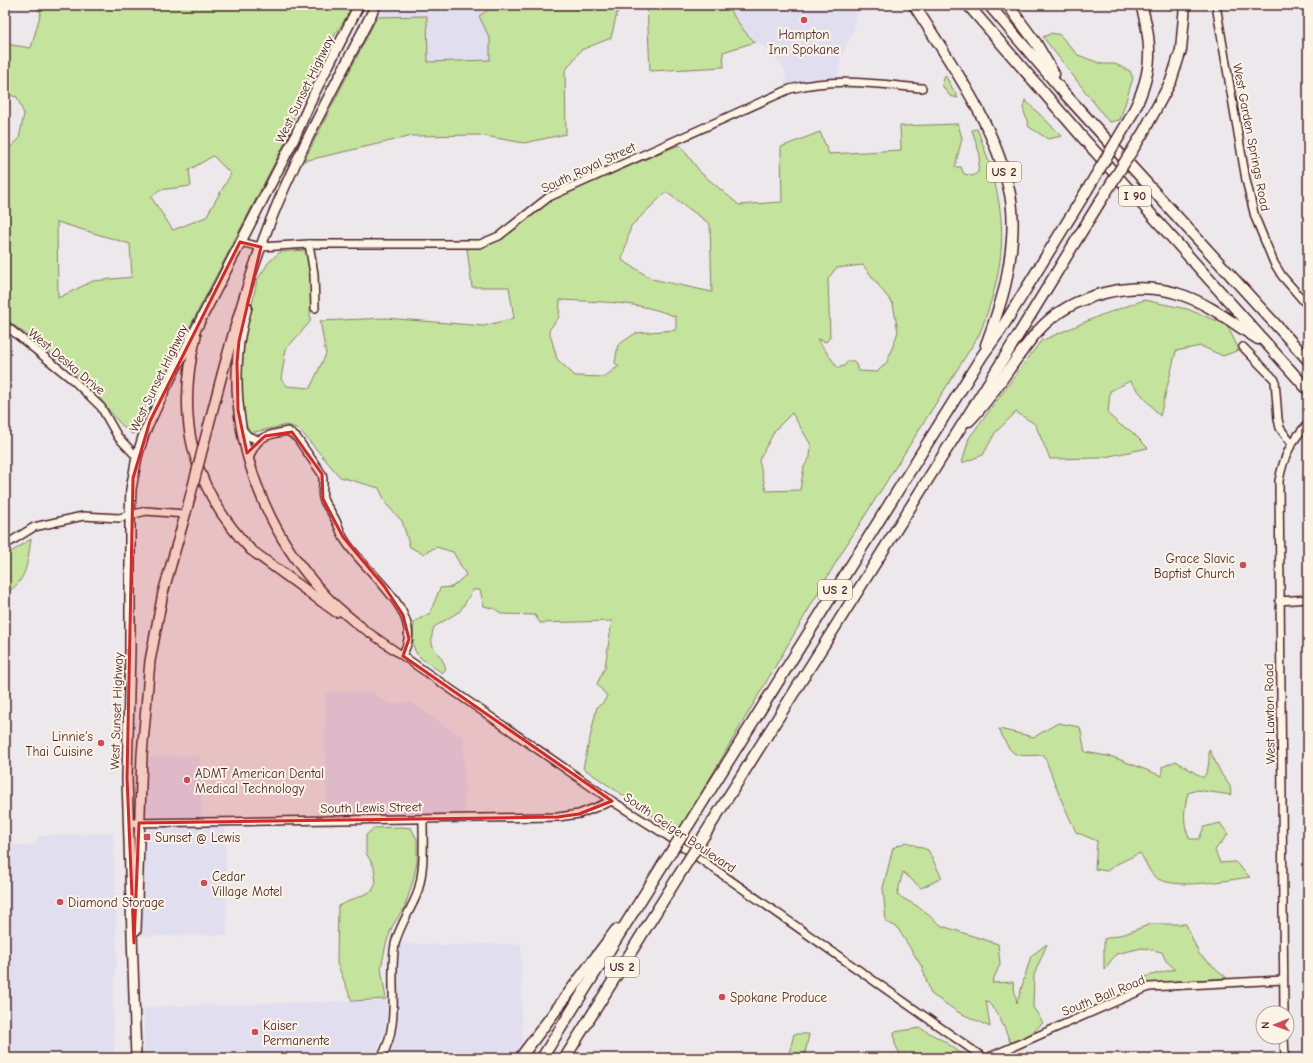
<svg xmlns="http://www.w3.org/2000/svg" width="1313" height="1063" font-family="'Comic Neue',sans-serif">
  <rect width="100%" height="100%" fill="#ece8eb"/>
  <filter id="ink" filterUnits="userSpaceOnUse"><feTurbulence type="fractalNoise" baseFrequency=".025" numOctaves="2"/><feDisplacementMap in="SourceGraphic" scale="8" xChannelSelector="R" yChannelSelector="G"/><feConvolveMatrix kernelMatrix="1 2 1 2 8 2 1 2 1" color-interpolation-filters="sRGB"/></filter>
  <g filter="url(#ink)">
    <!-- built -->
    <g fill="#e1def0">
      <polygon points="382,5 491,5 492,7 479,16 490,39 490,60 428,62 377,17"/>
      <polygon points="726,5 857,5 857,17 853,31 840,59 837,78 807,83 784,91 786,75 784,68 770,50 755,42 745,32"/>
      <polygon points="373,691 379,698 391,704 410,702 464,738 465,815 326,817 325,693"/>
      <polygon points="200,756 202,820 167,820 154,819 147,816 144,811 145,757"/>
      <polygon points="225,826 227,935 140,936 143,833 151,828"/>
      <polygon points="113,833 117,960 113,990 114,1058 5,1058 5,836 11,836 11,845 33,845 37,842 37,836"/>
      <polygon points="400,943 443,945 521,944 522,1046 513,1058 387,1058 394,1040 398,1017 397,969"/>
      <polygon points="388,1000 385,1029 374,1058 144,1058 144,1007"/>
    </g>
    <!-- green -->
    <g fill="#c4e39c" stroke="#878164" fill-rule="evenodd">
      <path d="M32 5H353C341 29 324 48 312 71 301 92 295 112 289 135L169 367 145 407 135 432 132 434C114 421 105 402 89 386 64 361 33 341 5 318V153L19 139 24 114 17 97 5 94V44L31 48 41 12ZM213 156 231 174 206 217 173 230 151 197 159 190 191 186 189 170ZM57 222 130 244 132 277 93 281 58 298Z"/>
      <polygon points="491,5 619,5 611,38 581,50 565,71 566,134 524,143 479,135 412,136 304,161 377,17 427,16 428,62 490,60 490,39 479,16 492,7"/>
      <polygon points="647,5 726,5 745,32 755,42 723,52 724,67 650,71"/>
      <polygon points="1052,33 1060,35 1078,55 1102,64 1115,64 1130,71 1133,78 1120,120 1109,122 1043,37"/>
      <polygon points="945,75 958,98 950,96 942,85"/>
      <polygon points="1025,100 1062,136 1048,139 1029,127 1023,108"/>
      <path d="M958 124 962 138 955 167H961L964 174 973 176 978 172 980 155 972 130 977 129C1008 208 1011 255 979 335L842 552 678 833 583 768 597 707 603 703 607 696 597 684 605 667 612 621 540 623 535 615 502 614 495 609 484 606 480 590H473L460 611 434 627C426 652 440 648 446 669L442 673C414 652 411 658 414 622L430 613 440 588 452 587 466 575 453 552 436 547 423 554 410 547 402 521 387 505 379 488 340 477 299 429 287 425 250 433 245 429 241 394 242 353 257 280 269 262 280 252 306 250 311 274 310 322 286 349 281 379 287 386 310 388 326 354 320 321 385 318 484 326 514 318 509 287H472L467 249 488 245 507 235 547 202 662 152 680 145 701 173 739 205 782 202 781 147 820 132 829 154 901 150 900 126ZM666 192 710 224 712 292 652 279 622 260 631 226ZM863 265 893 304 898 332 887 362 877 372 859 371 854 361H848L844 366 838 368 817 339 826 342 830 337 828 279 836 268ZM560 300C599 302 640 301 676 317V330L636 333 618 345 615 363 619 366 604 377 575 376 557 359 549 330 559 317ZM792 413 811 445 810 457 804 467 800 490 766 491 759 460 775 430Z"/>
      <polygon points="1144,300 1187,309 1227,325 1239,350 1223,356 1201,346 1176,351 1160,416 1130,381 1110,391 1108,414 1120,425 1131,431 1148,448 1100,458 1050,459 1035,424 1016,412 995,433 983,455 962,463 969,438 1041,341 1099,316"/>
      <path d="M31 539C27 563 28 580 5 594V556Z"/>
      <path d="M1058 723 1080 727 1085 752 1113 757 1162 776V767L1176 761 1203 778C1210 769 1209 759 1209 749L1222 775 1230 786 1231 795 1197 790 1188 793C1184 808 1182 825 1190 839H1199L1204 827 1220 823 1228 834 1215 850 1220 863 1235 862 1250 877C1228 880 1174 891 1155 877 1149 872 1145 860 1140 853L1117 864 1107 871 1095 869 1097 841 1076 832 1060 797 1044 755C1013 756 1013 759 999 729L1034 737Z"/>
      <polygon points="401,827 411,828 417,839 417,862 413,881 405,906 392,927 386,944 381,968 386,999 352,1001 337,963 338,906 372,891 376,883 374,867 366,853 366,835 374,828"/>
      <path d="M906 842 928 850 942 878 921 888 903 872 897 895 917 906 942 926 998 944 1000 964 992 983 1013 982 1017 1003 1031 956 1047 944 1034 975 1033 1007 1043 1023 1025 1038 1010 1042C1004 1026 998 1012 986 1000L990 1027 958 1012 931 994 922 967 897 927 886 922 883 888 893 848Z"/>
      <polygon points="1151,924 1186,924 1199,954 1227,978 1146,983 1144,977 1175,969 1166,961 1162,952 1142,948 1116,954 1104,970 1104,939 1127,933"/>
      <polygon points="920,1028 944,1041 968,1058 926,1058 919,1055 919,1058 902,1058 895,1044 894,1032"/>
      <polygon points="794,1034 809,1034 804,1058 788,1058"/>
    </g>
    <g fill="none" stroke-linecap="round" stroke-linejoin="round">
      <!-- minor casing -->
      <g stroke="#4a1f2b" stroke-width="10">
        <g id="minor">
          <polyline points="1216,5 1246,180 1255,217 1274,263 1282,276 1308,306"/>
          <path d="M240 242 261 247 309 244H480L499 236 549 197 790 89C836 77 875 84 922 88"/>
          <polyline points="309,244 314,274 315,308"/>
          <polyline points="5,325 73,380 101,407 118,437 137,457"/>
          <polyline points="1243,347 1275,380 1278,419 1280,428 1291,443"/>
          <polyline points="242,429 248,436 258,440"/>
          <path d="M249 459C256 436 266 435 288 431L297 438 322 474C325 483 321 490 323 498 324 504 330 509 332 514 337 521 339 529 343 537 359 569 430 613 402 655"/>
          <polyline points="5,545 34,527 83,516 119,518 146,511 185,514"/>
          <polyline points="1279,601 1308,599"/>
          <polyline points="361,627 612,801 666,835 984,1058"/>
          <polyline points="128,823 558,817 579,814 612,801"/>
          <path d="M1284 1013 1279 481C1283 458 1291 440 1308 424"/>
          <polyline points="1284,1037 1285,1058"/>
          <path d="M381 1058C402 1022 388 982 395 944 399 926 410 912 417 894 425 870 423 844 423 819"/>
          <polyline points="987,1058 1149,987 1283,980"/>
        </g>
      </g>
      <!-- major casing -->
      <g stroke="#4a1f2b" stroke-width="12">
        <g id="major">
          <path d="M247 307C244 318 241 330 239 342 228 434 262 528 325 595 336 607 349 617 361 627"/>
          <path d="M196 336C175 419 192 488 251 550L336 612"/>
          <path d="M208 428C226 359 244 289 270 222 300 147 340 77 376 5"/>
          <polyline points="136,930 142,755 150,661 163,593 188,505"/>
          <polyline points="136,1058 127,778 130,649 130,516 131,489 137,457 144,434 165,389 294,139 314,94 359,5"/>
        </g>
      </g>
      <!-- highway casing -->
      <g stroke="#4a1f2b" stroke-width="13">
        <g id="highway">
          <path d="M914 5C952 65 995 124 1010 194 1015 220 1012 250 1007 276 1003 300 994 322 986 345"/>
          <polyline points="968,5 1083,138 1308,390"/>
          <polyline points="989,5 1066,95 1308,360"/>
          <polyline points="1008,5 1036,43 1054,74"/>
          <path d="M1129 120C1151 79 1155 50 1141 5"/>
          <polyline points="1143,133 1171,81 1181,50 1185,5"/>
          <path d="M969 421C995 395 1012 361 1037 332 1071 293 1137 278 1185 296 1212 306 1234 324 1258 339"/>
          <polyline points="689,824 982,356 1000,331 1087,190"/>
          <polyline points="705,834 1001,363 1101,200"/>
          <polyline points="520,1058 616,930"/>
          <polyline points="542,1058 662,866"/>
          <polyline points="565,1058 679,875"/>
        </g>
      </g>
      <!-- minor -->
      <use href="#minor" stroke="#fcf5e5" stroke-width="7"/>
      <!-- major -->
      <use href="#major" stroke="#fcf5e5" stroke-width="9"/>
      <!-- highway -->
      <use href="#highway" stroke="#fcf5e5" stroke-width="10"/>
      <!-- major-bridge casing -->
      <g stroke="#4a1f2b" stroke-width="12" stroke-linecap="butt">
        <polyline id="major-bridge" points="188,505 208,428"/>
      </g>
      <!-- highway-bridge casing -->
      <g stroke="#4a1f2b" stroke-width="13" stroke-linecap="butt">
        <g id="highway-bridge">
          <polyline points="1087,190 1129,120"/>
          <polyline points="1101,200 1143,133"/>
          <polyline points="662,866 689,824"/>
          <polyline points="679,875 705,834"/>
        </g>
      </g>
      <!-- major-bridge -->
      <use href="#major-bridge" stroke="#fcf5e5" stroke-width="9"/>
      <!-- highway-bridge -->
      <use href="#highway-bridge" stroke="#fcf5e5" stroke-width="10"/>
    </g>
  </g>
  <!-- marked area -->
  <path fill="#d62828" fill-opacity="0.2" stroke="#d62828" stroke-width="3" stroke-linejoin="round" d="M240 242 261 247 239 341 237 362 238 410 247 453 265 436 292 432 322 474 323 499 343 537 384 586 403 615 409 639 403 656 612 801 579 814 558 817 139 823 134 943 127 778 133 478 150 421Z"/>
  <!-- markers -->
  <g fill="#d1495b" stroke="#fcf5e5" stroke-width="1.5">
    <circle cx="804" cy="20" r="4"/>
    <circle cx="1243" cy="565" r="4"/>
    <circle cx="101" cy="743" r="4"/>
    <circle cx="187" cy="780" r="4"/>
    <rect x="143" y="833" width="8" height="8" rx="2"/>
    <circle cx="204" cy="883" r="4"/>
    <circle cx="60" cy="902" r="4"/>
    <circle cx="722" cy="997" r="4"/>
    <circle cx="255" cy="1032" r="4"/>
  </g>
  <g text-anchor="middle" stroke-width="4" stroke-linejoin="round" paint-order="stroke">
    <!-- shield labels -->
    <g fill="#fcf5e5" stroke="#7f5f63" stroke-width="1">
      <rect x="987" y="162" width="34" height="20" rx="3"/>
      <rect x="1119" y="186" width="32" height="20" rx="3"/>
      <rect x="818" y="580" width="34" height="20" rx="3"/>
      <rect x="605" y="957" width="34" height="20" rx="3"/>
    </g>
    <g font-size="12" font-weight="bold" fill="#4a1f2b">
      <text x="1004" y="176">US 2</text>
      <text x="1135" y="200">I 90</text>
      <text x="835" y="594">US 2</text>
      <text x="622" y="971">US 2</text>
    </g>
    <!-- poi labels -->
    <g font-size="13" fill="#4a1f2b" stroke="#fcf5e5" text-anchor="start">
      <text x="804" y="39" text-anchor="middle">Hampton<tspan x="804" dy="15">Inn Spokane</tspan></text>
      <text x="1235" y="563" text-anchor="end">Grace Slavic<tspan x="1235" dy="15">Baptist Church</tspan></text>
      <text x="93" y="741" text-anchor="end">Linnie's<tspan x="93" dy="15">Thai Cuisine</tspan></text>
      <text x="195" y="778">ADMT American Dental<tspan x="195" dy="15">Medical Technology</tspan></text>
      <text x="155" y="842">Sunset @ Lewis</text>
      <text x="212" y="881">Cedar<tspan x="212" dy="15">Village Motel</tspan></text>
      <text x="68" y="907">Diamond Storage</text>
      <text x="730" y="1002">Spokane Produce</text>
      <text x="263" y="1030">Kaiser<tspan x="263" dy="15">Permanente</tspan></text>
    </g>
    <!-- street labels -->
    <g font-size="13" fill="#4a1f2b" stroke="#fcf5e5">
      <text transform="translate(304 89) rotate(-64)" y="5">West Sunset Highway</text>
      <text transform="translate(1252 137) rotate(79)" y="5">West Garden Springs Road</text>
      <text transform="translate(588 167) rotate(-25)" y="5">South Royal Street</text>
      <text transform="translate(67 361) rotate(40)" y="5">West Deska Drive</text>
      <text transform="translate(158 378) rotate(-64)" y="5">West Sunset Highway</text>
      <text transform="translate(116 711) rotate(-88)" y="5">West Sunset Highway</text>
      <text transform="translate(1269 714) rotate(-91)" y="5">West Lawton Road</text>
      <text transform="translate(371 807) rotate(-1)" y="5">South Lewis Street</text>
      <text transform="translate(680 832) rotate(34)" y="5">South Geiger Boulevard</text>
      <text transform="translate(1103 995) rotate(-22)" y="5">South Ball Road</text>
    </g>
  </g>
  <!-- margin -->
  <rect width="1313" height="1063" fill="none" stroke="#fcf5e5" stroke-width="20"/>
  <rect x="10" y="10" width="1293" height="1043" fill="none" stroke="#4a1f2b" stroke-width="1.5" filter="url(#ink)"/>
  <!-- north arrow -->
  <g transform="translate(1275 1025) rotate(269)"><circle r="19" fill="#fcf5e5" stroke="#b59f9b"/>
  <path d="M0-3L7 15L0 10L-7 15Z" fill="#d1495b"/>
  <text y="-6" font-size="11" font-weight="bold" text-anchor="middle" fill="#4a1f2b">N</text>
  </g>
</svg>
